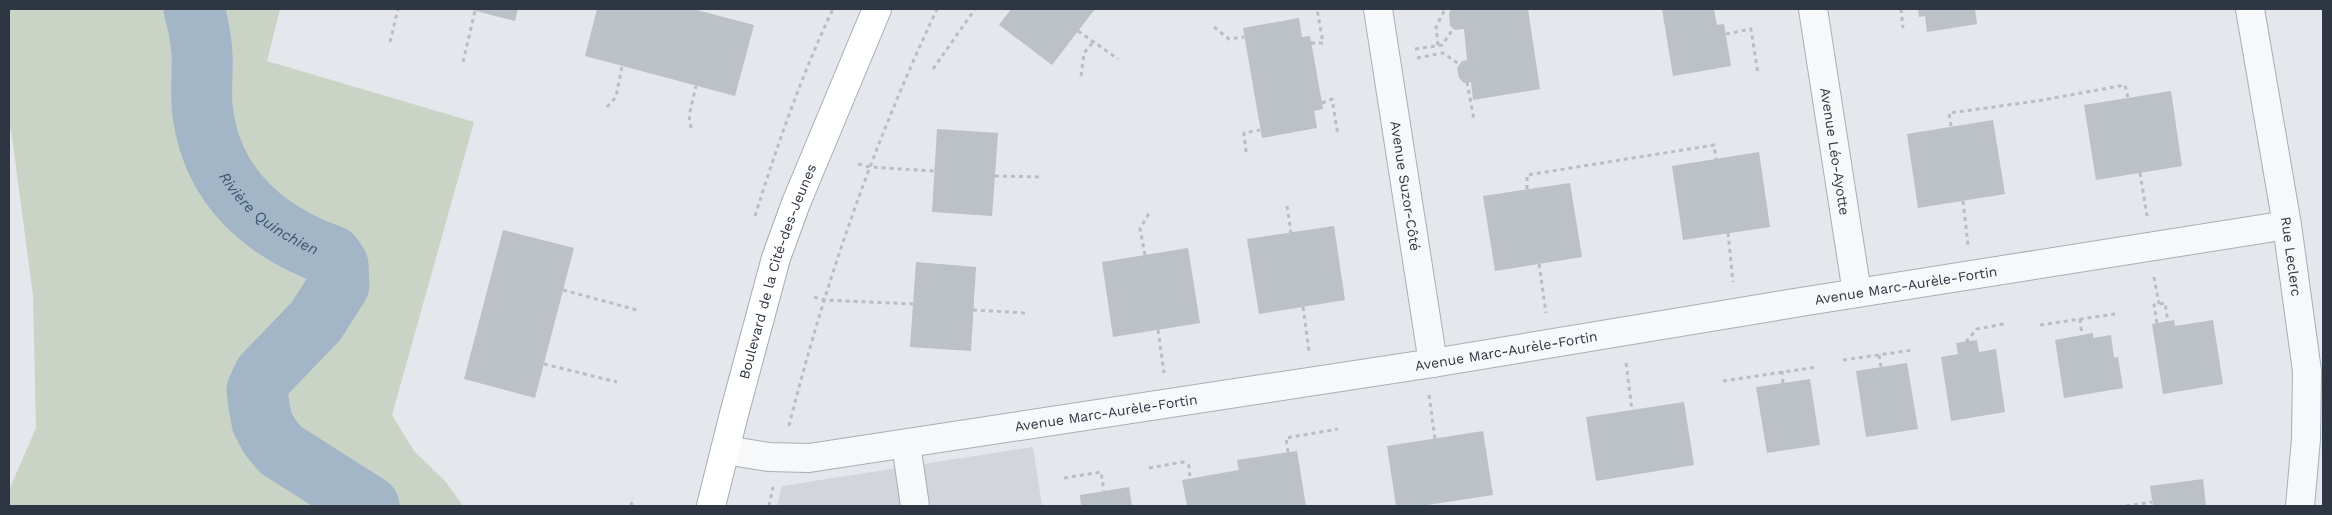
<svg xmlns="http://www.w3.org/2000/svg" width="2332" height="515" font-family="'Work Sans',sans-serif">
  <rect width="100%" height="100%" fill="#e4e7eb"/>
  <!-- built -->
  <polygon fill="#d2d6dc" points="1033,447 1042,506 777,506 782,486"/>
  <!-- green -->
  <polygon fill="#cad4c6" points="9,9 280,9 267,61 474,122 392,415 414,451 445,481 463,506 9,506 9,490 36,428 33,296 11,129 9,130"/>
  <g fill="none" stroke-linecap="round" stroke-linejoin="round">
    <!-- river -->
    <path stroke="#a2b6c7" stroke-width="61" id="s1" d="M194 9C198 23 201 39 202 54 203 74 200 95 203 115 214 189 265 232 332 256L338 265 339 285 316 321 264 375 257 390 259 406 262 422 270 437 281 450 369 506"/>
  </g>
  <!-- building -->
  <g fill="#bcc0c7">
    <polygon points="468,9 518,9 515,21"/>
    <polygon points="597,9 693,9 754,25 735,96 585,56"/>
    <polygon points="1011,9 1095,9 1052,65 999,25"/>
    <polygon points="1452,9 1528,9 1540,89 1473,100 1471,82 1464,83 1459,78 1457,68 1462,61 1467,60 1464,29 1455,30 1450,26 1449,13"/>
    <polygon points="1662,9 1714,9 1717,25 1724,24 1731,66 1673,76"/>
    <polygon points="1918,9 1975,9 1977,24 1927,32 1925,16 1919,17"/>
    <polygon points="1299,18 1302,37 1310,36 1322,103 1323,109 1314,111 1317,128 1262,138 1243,28"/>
    <polygon points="2171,91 2182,166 2096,180 2084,105"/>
    <polygon points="1993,120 2005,194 1918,208 1907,134"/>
    <polygon points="937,129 998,133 992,216 932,212"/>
    <polygon points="1759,152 1770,227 1683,240 1672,166"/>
    <polygon points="1570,183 1582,257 1495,271 1483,196"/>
    <polygon points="1334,226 1345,300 1259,314 1247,239"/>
    <polygon points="503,230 574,248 535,398 464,379"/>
    <polygon points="1188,248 1200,323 1113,337 1102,262"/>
    <polygon points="916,262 976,267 971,351 910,347"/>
    <polygon points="2174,320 2175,326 2213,320 2223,384 2163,394 2152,324"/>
    <polygon points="2093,333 2093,338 2111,335 2114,358 2118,357 2123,388 2064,398 2055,340"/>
    <polygon points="1977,340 1979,352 1996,349 2005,412 1951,421 1941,357 1958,354 1956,343"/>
    <polygon points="1907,363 1918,429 1866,437 1856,371"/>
    <polygon points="1810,379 1820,445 1767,453 1756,387"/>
    <polygon points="1684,402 1694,465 1596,481 1586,417"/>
    <polygon points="1483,431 1493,495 1421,506 1396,506 1387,446"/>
    <polygon points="1297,451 1306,506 1187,506 1182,480 1239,470 1237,460"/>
    <polygon points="2203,479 2206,506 2153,506 2150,486"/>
    <polygon points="1129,487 1132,506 1081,506 1080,495"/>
  </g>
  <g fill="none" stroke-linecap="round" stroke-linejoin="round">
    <!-- minor casing -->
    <g stroke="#a9aeb5" stroke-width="30">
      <g id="minor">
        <path id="s2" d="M1378 9 1433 363"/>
        <path id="s3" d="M1813 9 1857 293"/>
        <path id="s4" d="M2250 9 2287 225 2307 371 2306 439 2300 506"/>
        <polyline points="906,444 915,506"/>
        <path id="s5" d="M725 450 769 457 809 458 1433 363 1807 301 2287 225"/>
      </g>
    </g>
    <!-- major casing -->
    <g stroke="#a4acb5" stroke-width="30">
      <g id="major">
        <path id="s6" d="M711 506 734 414 776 258 796 203 877 9"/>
      </g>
    </g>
    <!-- path -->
    <g stroke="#babec2" stroke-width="3" stroke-dasharray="4 4" stroke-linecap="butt">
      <polyline points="1901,9 1903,28"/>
      <polyline points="1214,27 1229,39 1244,37"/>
      <polyline points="1078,31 1118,59"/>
      <polyline points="1726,34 1751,29 1758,74"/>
      <polyline points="390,42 398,9"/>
      <polyline points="1311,43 1323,43 1317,9"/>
      <polyline points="1438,45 1436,27 1445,9"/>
      <polyline points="1415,49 1442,45 1453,29"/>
      <polyline points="1417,58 1443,53 1459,64"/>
      <polyline points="463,62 475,11"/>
      <polyline points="933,69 975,9"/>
      <polyline points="1081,76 1084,53 1093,42"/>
      <polyline points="1467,82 1474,120"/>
      <polyline points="1322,103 1332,99 1338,135"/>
      <polyline points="607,107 616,97 622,66"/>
      <polyline points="1951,126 1949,113 2037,101 2125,85 2128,98"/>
      <polyline points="691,128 689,116 696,86"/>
      <polyline points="1246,152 1244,133 1260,130"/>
      <polyline points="858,164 870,167 934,171"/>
      <polyline points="2140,173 2147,216"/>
      <polyline points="995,176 1043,177"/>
      <polyline points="1527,189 1527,175 1714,145 1716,159"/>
      <polyline points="1963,201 1968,245"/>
      <polyline points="1287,206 1291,233"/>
      <path d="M755 216C777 146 801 76 833 9"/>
      <polyline points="1728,233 1733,282"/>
      <polyline points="1145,255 1140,229 1149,213"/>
      <polyline points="1539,264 1546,313"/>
      <polyline points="2154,277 2159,304"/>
      <polyline points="563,290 637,310"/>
      <polyline points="814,297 824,300 913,304"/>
      <polyline points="1303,307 1309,351"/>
      <polyline points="973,310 1027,313"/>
      <polyline points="2080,319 2082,335"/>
      <polyline points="2157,323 2154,305 2165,303 2168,322"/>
      <polyline points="2040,325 2115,314"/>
      <polyline points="1158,330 1164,373"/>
      <polyline points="1966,342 1977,329 2004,324"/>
      <polyline points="1879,355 1881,367"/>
      <polyline points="1843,360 1913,350"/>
      <polyline points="1626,363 1632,410"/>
      <polyline points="544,364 617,382"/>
      <polyline points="1782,371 1783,383"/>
      <polyline points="1723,381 1817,367"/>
      <polyline points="1429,395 1435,439"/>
      <path d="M789 426C825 282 874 143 937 9"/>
      <polyline points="1288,452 1286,438 1338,429"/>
      <polyline points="1149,468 1183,462 1189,466 1190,479"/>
      <polyline points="1064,478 1101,472 1104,491"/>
      <polyline points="631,506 633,498"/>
      <polyline points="769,506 773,487"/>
      <polyline points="2126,506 2152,502"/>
    </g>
    <!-- minor -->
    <use href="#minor" stroke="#f6f8f9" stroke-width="28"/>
    <!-- major -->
    <use href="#major" stroke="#fff" stroke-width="28"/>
  </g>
  <g text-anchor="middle" stroke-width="5" stroke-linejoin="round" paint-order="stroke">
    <!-- street labels -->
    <g font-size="14" fill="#2d3642" stroke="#f4f6f8">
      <text dy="5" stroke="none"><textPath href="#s3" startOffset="144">Avenue Léo-Ayotte</textPath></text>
      <text dy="5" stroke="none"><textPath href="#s2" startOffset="179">Avenue Suzor-Côté</textPath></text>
      <text dy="5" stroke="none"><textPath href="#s4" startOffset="251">Rue Leclerc</textPath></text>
      <text dy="5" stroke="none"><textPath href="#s6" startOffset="244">Boulevard de la Cité-des-Jeunes</textPath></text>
      <text dy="5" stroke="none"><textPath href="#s5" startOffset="1195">Avenue Marc-Aurèle-Fortin</textPath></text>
      <text dy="5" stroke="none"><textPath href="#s5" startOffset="790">Avenue Marc-Aurèle-Fortin</textPath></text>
      <text dy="5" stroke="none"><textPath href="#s5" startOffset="385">Avenue Marc-Aurèle-Fortin</textPath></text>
    </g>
    <!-- water labels -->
    <g font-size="15" font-style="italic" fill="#3a5672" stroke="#f4f6f8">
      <text dy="5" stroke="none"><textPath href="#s1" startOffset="231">Rivière Quinchien</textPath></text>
    </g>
  </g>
  <!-- border -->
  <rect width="2332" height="515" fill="none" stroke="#2d3642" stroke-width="20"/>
</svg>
